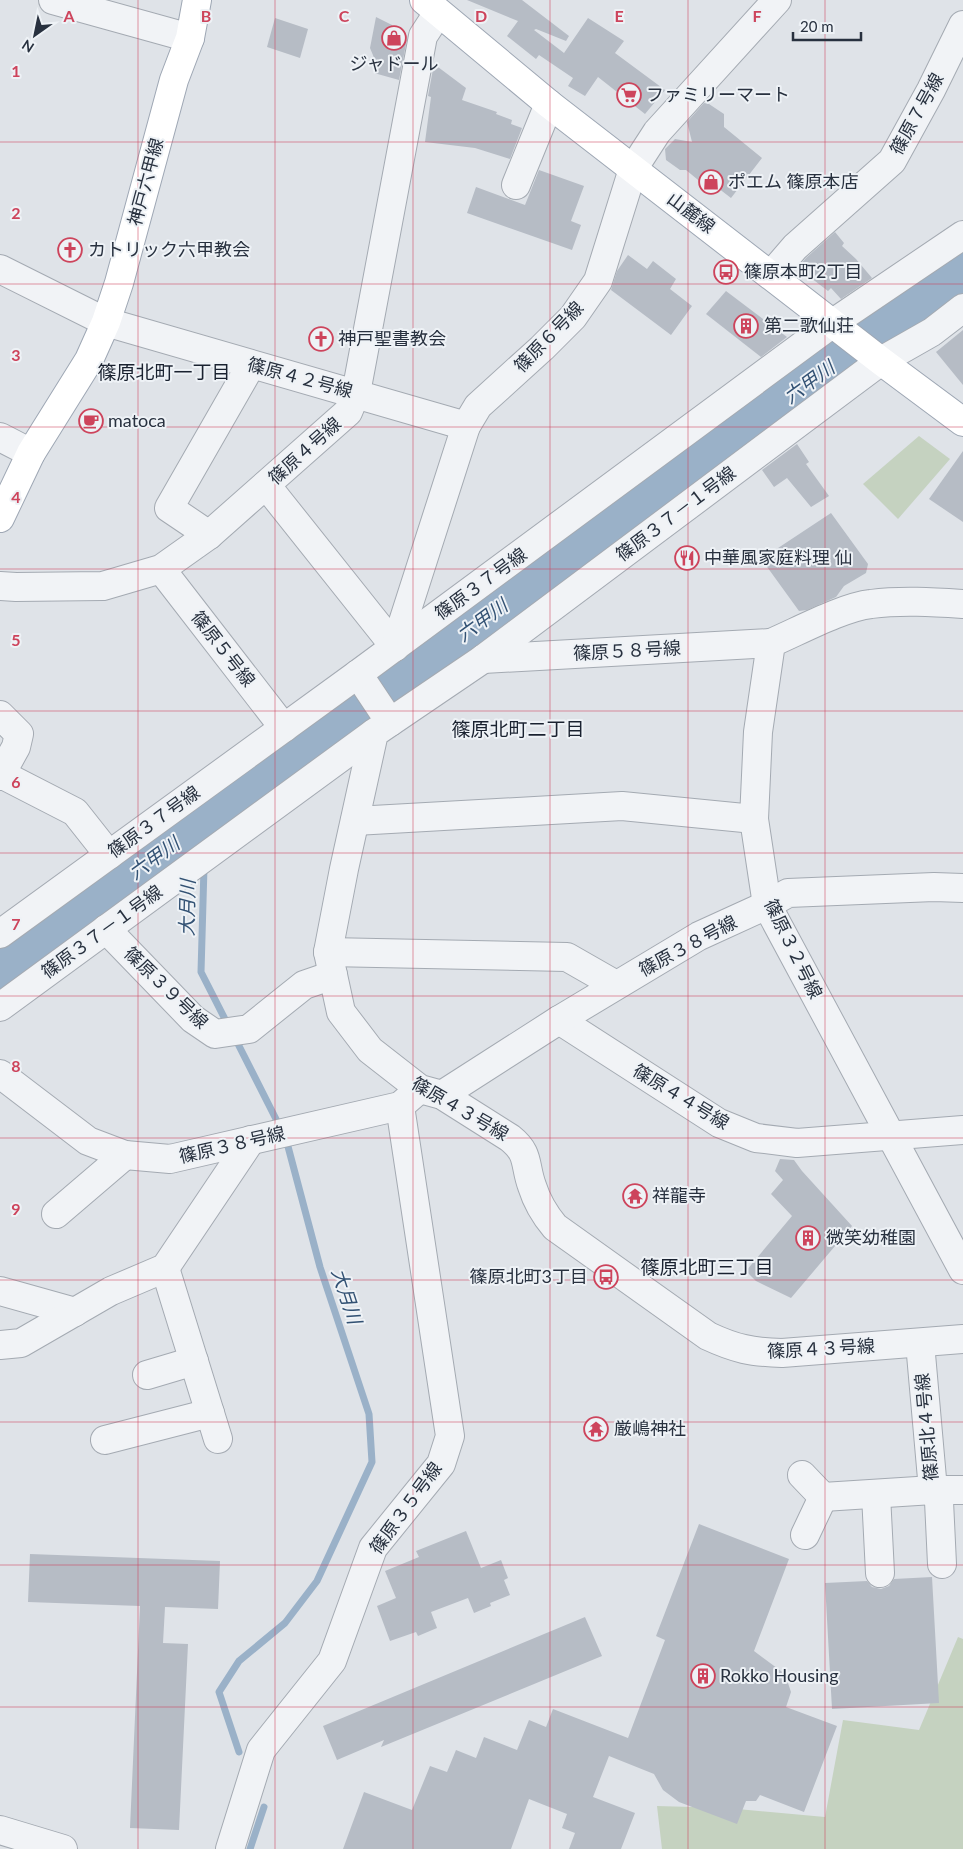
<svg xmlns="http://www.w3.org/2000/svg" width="963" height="1849" font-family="Lato,'Noto Sans JP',sans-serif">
  <rect width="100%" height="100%" fill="#dfe3e8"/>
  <!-- green -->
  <g fill="#c5d2c0">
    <polygon points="919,436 950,459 898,519 863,484"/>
    <polygon points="958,1637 963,1639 963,1849 662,1849 657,1806 727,1808 825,1817 843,1720 919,1730"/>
  </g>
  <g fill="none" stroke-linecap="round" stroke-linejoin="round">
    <!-- stream -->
    <g stroke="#9ab1c8" stroke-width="7">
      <polyline points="204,848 205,818"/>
      <polyline points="204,867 201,972 229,1027"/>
      <polyline points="234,1036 280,1127"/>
      <polyline points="239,1752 219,1692 239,1661 285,1623 317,1581 372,1462 369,1414 320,1267 286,1139"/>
      <polyline points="250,1849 264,1807"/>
    </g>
    <!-- river -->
    <path stroke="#9ab1c8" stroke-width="40" d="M0 970C319 734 643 505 963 270"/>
  </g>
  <!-- building -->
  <g fill="#b6bcc5">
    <polygon points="467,0 522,0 569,36 566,41 536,29 534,30 564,53 588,18 624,41 615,53 665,90 645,114 598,77 585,96 568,86 573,78 539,55 536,59 507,36 518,21"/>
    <polygon points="376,17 392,25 406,44 399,80 374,73 375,60 370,48"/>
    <polygon points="275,18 308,29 300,58 267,47"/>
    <polygon points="434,64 466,88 462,100 497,112 496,114 512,120 511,124 522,128 510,159 475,148 425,142 431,97 428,96"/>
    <polygon points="704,103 709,104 724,114 724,127 762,158 731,198 718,188 714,193 686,170 680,170 666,160 665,149 675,139 692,142 687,122"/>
    <polygon points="539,170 584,186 571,221 581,225 572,250 467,213 476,187 525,205"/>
    <polygon points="835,232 844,243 842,246 856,259 872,278 841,299 831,288 828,291 798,268 806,258"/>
    <polygon points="628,255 647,269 653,261 676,279 670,289 692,306 671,335 611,290 617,271"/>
    <polygon points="726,291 787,337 761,357 706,314"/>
    <polygon points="963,330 963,385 936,352"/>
    <polygon points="797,444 809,462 806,464 829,496 811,507 787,478 774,487 762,470"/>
    <polygon points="963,451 963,522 929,499"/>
    <polygon points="831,513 868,564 866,573 844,586 836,597 807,610 799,611 765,564 772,561 769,554"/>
    <polygon points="780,1159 794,1160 802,1171 852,1226 791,1298 756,1281 746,1271 792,1216 771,1194 783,1180 775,1171"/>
    <polygon points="699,1524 789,1559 754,1651 785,1674 791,1692 786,1707 837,1726 804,1812 760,1795 756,1801 746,1801 737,1824 679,1802 663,1790 654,1774 609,1756 593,1797 635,1813 621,1849 569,1849 575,1833 562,1828 567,1814 529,1799 511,1849 343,1849 364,1792 412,1810 430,1766 447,1772 456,1750 476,1758 484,1737 517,1750 529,1720 546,1727 553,1709 628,1738 665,1640 656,1636"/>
    <polygon points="466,1531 481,1568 501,1560 508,1578 504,1580 510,1595 490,1603 491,1606 474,1613 468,1598 431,1612 437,1628 418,1636 416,1632 390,1641 377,1606 396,1598 385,1571 419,1557 416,1551"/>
    <polygon points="30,1554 220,1561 218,1609 165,1607 163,1643 188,1644 179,1830 130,1828 140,1606 28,1602"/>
    <polygon points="932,1577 939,1703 832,1709 825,1583 867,1581 872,1587 881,1589 889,1586 894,1579"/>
    <polygon points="585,1617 602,1656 381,1747 384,1740 337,1760 323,1726"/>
  </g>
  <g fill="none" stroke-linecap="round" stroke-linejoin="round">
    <!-- minor casing -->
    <g stroke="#a4aab2" stroke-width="30">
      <g id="minor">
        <polyline points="53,0 190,38"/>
        <polyline points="516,185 549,104"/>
        <polyline points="0,269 106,322 466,426"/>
        <polyline points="771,275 795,247 892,161 931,90 963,25"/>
        <path d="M963 308 932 332 881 361 483 659 374 733 344 869 328 952 341 1012 370 1050 420 1089 442 1095 510 1138C530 1154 524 1164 532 1186 537 1202 544 1214 555 1227L708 1336C736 1349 751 1352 782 1353L963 1339"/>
        <polyline points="0,437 31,453"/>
        <polyline points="266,485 395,647"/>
        <polyline points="209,535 169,508 251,365"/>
        <polyline points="161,569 284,728"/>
        <polyline points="0,586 16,587 103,586 161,569 209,535 348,412 356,393 423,36 438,13"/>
        <path d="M963 604C933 602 901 600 871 604 843 607 799 631 771 643L758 732 754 819 767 905 963 1270"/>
        <polyline points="395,647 466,426 478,406 542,348 573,317 598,281 633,169 657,132 777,0"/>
        <polyline points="483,659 771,643"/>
        <polyline points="358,674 390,722"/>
        <polyline points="0,715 19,734 16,747 0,776"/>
        <polyline points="1,774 75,812 109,855"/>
        <polyline points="355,821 622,806 754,819"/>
        <polyline points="106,929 193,1019 215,1034 249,1029 304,985 333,975"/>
        <polyline points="0,934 358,674 833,323 963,235"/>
        <polyline points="328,952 567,957 616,985"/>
        <polyline points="0,1007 374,733"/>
        <polyline points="559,1020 719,1123 756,1138 797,1143 963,1130"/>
        <polyline points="0,1074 88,1141 125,1155 170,1159 400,1106 415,1093"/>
        <polyline points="442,1095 559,1020 699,936 767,905 788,893 934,887 963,888"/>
        <polyline points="56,1214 125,1155"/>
        <polyline points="165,1268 218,1439"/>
        <polyline points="0,1291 75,1312"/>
        <polyline points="0,1345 21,1343 111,1291 165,1268 251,1140"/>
        <polyline points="147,1375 194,1361"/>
        <polyline points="105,1440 210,1413"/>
        <polyline points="802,1475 823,1497"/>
        <polyline points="876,1495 880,1573"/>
        <polyline points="823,1497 933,1490 920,1343"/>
        <polyline points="805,1535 823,1497"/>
        <polyline points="942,1564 939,1501 933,1490 963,1490"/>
        <polyline points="0,1830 63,1849"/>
        <polyline points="230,1849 261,1750 332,1661 373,1548 441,1464 450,1436 400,1106"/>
      </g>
    </g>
    <!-- major casing -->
    <g stroke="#9ea7b4" stroke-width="30">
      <g id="major">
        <polyline points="424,0 549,104 881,361 963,422"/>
        <polyline points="0,518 31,453 89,360 106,322 119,283 174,80 190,38 197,0"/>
      </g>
    </g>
    <!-- minor -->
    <use href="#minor" stroke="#f1f3f6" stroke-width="28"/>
    <!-- major -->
    <use href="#major" stroke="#fff" stroke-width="28"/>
  </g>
  <!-- grid -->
  <path fill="none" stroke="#cd445c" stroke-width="1" stroke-opacity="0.55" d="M138 0V1849M275 0V1849M413 0V1849M550 0V1849M688 0V1849M825 0V1849M0 142H963M0 284H963M0 427H963M0 569H963M0 711H963M0 853H963M0 996H963M0 1138H963M0 1280H963M0 1422H963M0 1565H963M0 1707H963"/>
  <!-- icons -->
  <defs>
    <g id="shop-ring" transform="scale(1.25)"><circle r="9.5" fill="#eef2f6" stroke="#cd445c" stroke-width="1.5"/><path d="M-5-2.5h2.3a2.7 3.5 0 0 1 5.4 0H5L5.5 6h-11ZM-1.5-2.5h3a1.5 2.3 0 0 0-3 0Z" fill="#cd445c"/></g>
    <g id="supermarket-ring" transform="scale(1.25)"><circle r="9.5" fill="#eef2f6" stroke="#cd445c" stroke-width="1.5"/><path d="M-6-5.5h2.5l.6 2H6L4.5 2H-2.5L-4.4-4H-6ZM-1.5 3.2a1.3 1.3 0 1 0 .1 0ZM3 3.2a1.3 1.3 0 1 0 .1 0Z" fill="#cd445c"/></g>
    <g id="church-ring" transform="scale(1.25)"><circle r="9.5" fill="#eef2f6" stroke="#cd445c" stroke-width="1.5"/><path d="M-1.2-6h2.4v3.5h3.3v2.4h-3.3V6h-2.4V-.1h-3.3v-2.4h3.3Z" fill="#cd445c"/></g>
    <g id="bus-ring" transform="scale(1.25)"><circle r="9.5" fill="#eef2f6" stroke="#cd445c" stroke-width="1.5"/><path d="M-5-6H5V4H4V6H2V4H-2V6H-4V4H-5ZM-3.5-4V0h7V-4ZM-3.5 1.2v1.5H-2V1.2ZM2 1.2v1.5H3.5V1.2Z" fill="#cd445c"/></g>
    <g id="building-ring" transform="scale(1.25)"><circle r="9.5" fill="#eef2f6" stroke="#cd445c" stroke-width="1.5"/><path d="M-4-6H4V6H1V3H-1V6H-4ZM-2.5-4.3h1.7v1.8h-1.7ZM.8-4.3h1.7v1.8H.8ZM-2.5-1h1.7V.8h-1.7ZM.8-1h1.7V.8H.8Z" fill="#cd445c"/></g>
    <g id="cafe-ring" transform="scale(1.25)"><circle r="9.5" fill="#eef2f6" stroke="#cd445c" stroke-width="1.5"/><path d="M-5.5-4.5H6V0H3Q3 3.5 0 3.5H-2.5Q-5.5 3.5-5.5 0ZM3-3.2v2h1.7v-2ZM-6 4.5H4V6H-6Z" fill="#cd445c"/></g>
    <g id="restaurant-ring" transform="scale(1.25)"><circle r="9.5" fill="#eef2f6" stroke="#cd445c" stroke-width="1.5"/><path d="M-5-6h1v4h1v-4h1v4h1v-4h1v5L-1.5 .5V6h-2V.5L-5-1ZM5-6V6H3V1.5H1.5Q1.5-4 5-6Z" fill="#cd445c"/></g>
    <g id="temple-ring" transform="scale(1.25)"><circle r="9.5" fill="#eef2f6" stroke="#cd445c" stroke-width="1.5"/><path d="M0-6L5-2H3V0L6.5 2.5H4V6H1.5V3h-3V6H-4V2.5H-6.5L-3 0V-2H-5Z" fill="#cd445c"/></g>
  </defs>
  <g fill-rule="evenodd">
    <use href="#shop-ring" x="394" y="38"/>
    <use href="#supermarket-ring" x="629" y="95"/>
    <use href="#shop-ring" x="711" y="182"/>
    <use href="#church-ring" x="70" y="250"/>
    <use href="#bus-ring" x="726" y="272"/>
    <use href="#building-ring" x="746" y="326"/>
    <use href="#church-ring" x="321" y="339"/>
    <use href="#cafe-ring" x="91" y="421"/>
    <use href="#restaurant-ring" x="687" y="558"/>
    <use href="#temple-ring" x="635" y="1196"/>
    <use href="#building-ring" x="808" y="1238"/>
    <use href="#bus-ring" x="606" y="1277"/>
    <use href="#temple-ring" x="596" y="1429"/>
    <use href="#building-ring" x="703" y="1676"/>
  </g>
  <g text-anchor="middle" stroke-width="4" stroke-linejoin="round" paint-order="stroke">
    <!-- poi labels -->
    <g font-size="18" fill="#28313f" stroke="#eef2f6" text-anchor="start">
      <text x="394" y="70" text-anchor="middle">ジャドール</text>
      <text x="646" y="101">ファミリーマート</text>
      <text x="728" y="188">ポエム 篠原本店</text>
      <text x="88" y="256">カトリック六甲教会</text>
      <text x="744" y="278">篠原本町2丁目</text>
      <text x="764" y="332">第二歌仙荘</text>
      <text x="338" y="345">神戸聖書教会</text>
      <text x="108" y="427">matoca</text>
      <text x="704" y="564">中華風家庭料理 仙</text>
      <text x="652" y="1202">祥龍寺</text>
      <text x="826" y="1244">微笑幼稚園</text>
      <text x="588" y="1283" text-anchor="end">篠原北町3丁目</text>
      <text x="614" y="1435">厳嶋神社</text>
      <text x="720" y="1682">Rokko Housing</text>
    </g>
    <!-- street labels -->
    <g font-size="18" fill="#28313f" stroke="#eef2f6">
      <text transform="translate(917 114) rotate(-61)" y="6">篠原７号線</text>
      <text transform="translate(146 182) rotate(-75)" y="6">神戸六甲線</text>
      <text transform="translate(691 213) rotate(37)" y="6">山麓線</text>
      <text transform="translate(549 337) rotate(-46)" y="6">篠原６号線</text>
      <text transform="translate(300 378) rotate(15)" y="6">篠原４２号線</text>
      <text transform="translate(305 451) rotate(-42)" y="6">篠原４号線</text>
      <text transform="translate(676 514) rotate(-37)" y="6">篠原３７－１号線</text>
      <text transform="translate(481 584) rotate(-36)" y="6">篠原３７号線</text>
      <text transform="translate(223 649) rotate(52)" y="6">篠原５号線</text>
      <text transform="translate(627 651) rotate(-3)" y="6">篠原５８号線</text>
      <text transform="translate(154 822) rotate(-36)" y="6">篠原３７号線</text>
      <text transform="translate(102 932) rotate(-36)" y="6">篠原３７－１号線</text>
      <text transform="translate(688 946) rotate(-28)" y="6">篠原３８号線</text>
      <text transform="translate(793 949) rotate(64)" y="6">篠原３２号線</text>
      <text transform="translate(166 988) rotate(44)" y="6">篠原３９号線</text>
      <text transform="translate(681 1097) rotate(31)" y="6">篠原４４号線</text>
      <text transform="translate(460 1109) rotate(30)" y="6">篠原４３号線</text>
      <text transform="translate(232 1145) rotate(-13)" y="6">篠原３８号線</text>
      <text transform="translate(821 1349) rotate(-3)" y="6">篠原４３号線</text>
      <text transform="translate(927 1427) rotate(-95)" y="6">篠原北４号線</text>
      <text transform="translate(406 1508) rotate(-54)" y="6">篠原３５号線</text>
    </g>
    <!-- neighbourhood labels -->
    <g font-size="19" fill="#1a2230" stroke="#eef2f6">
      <text x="164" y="379">篠原北町一丁目</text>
      <text x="518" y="736">篠原北町二丁目</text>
      <text x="707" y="1274">篠原北町三丁目</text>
    </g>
    <!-- water labels -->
    <g font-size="19" font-style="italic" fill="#325173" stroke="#eef2f6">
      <text transform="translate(809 382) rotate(-36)" y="7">六甲川</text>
      <text transform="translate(482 620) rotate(-36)" y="7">六甲川</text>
      <text transform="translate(154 858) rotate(-36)" y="7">六甲川</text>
      <text transform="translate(187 908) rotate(-89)" y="7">大月川</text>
      <text transform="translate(347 1296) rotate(72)" y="7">大月川</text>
    </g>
  </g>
  <g font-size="16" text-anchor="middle" font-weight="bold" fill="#cd445c" stroke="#eef2f6" stroke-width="4" stroke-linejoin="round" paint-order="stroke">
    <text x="69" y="22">A</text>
    <text x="206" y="22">B</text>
    <text x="344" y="22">C</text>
    <text x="481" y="22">D</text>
    <text x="619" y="22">E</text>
    <text x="757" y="22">F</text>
    <text x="16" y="77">1</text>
    <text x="16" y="219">2</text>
    <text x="16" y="361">3</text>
    <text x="16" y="503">4</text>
    <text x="16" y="646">5</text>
    <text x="16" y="788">6</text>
    <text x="16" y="930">7</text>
    <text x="16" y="1072">8</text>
    <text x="16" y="1215">9</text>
  </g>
  <!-- north arrow -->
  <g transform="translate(35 35) rotate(213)" stroke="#eef2f6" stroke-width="4" paint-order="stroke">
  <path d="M0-4L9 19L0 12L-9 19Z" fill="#28313f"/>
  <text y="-8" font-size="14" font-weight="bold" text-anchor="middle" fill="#28313f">N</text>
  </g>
  <!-- scale -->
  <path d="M793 32v8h68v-8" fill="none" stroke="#28313f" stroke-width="2.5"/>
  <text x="800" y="32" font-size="15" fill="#28313f" stroke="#eef2f6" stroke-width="4" paint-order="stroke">20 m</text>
</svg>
